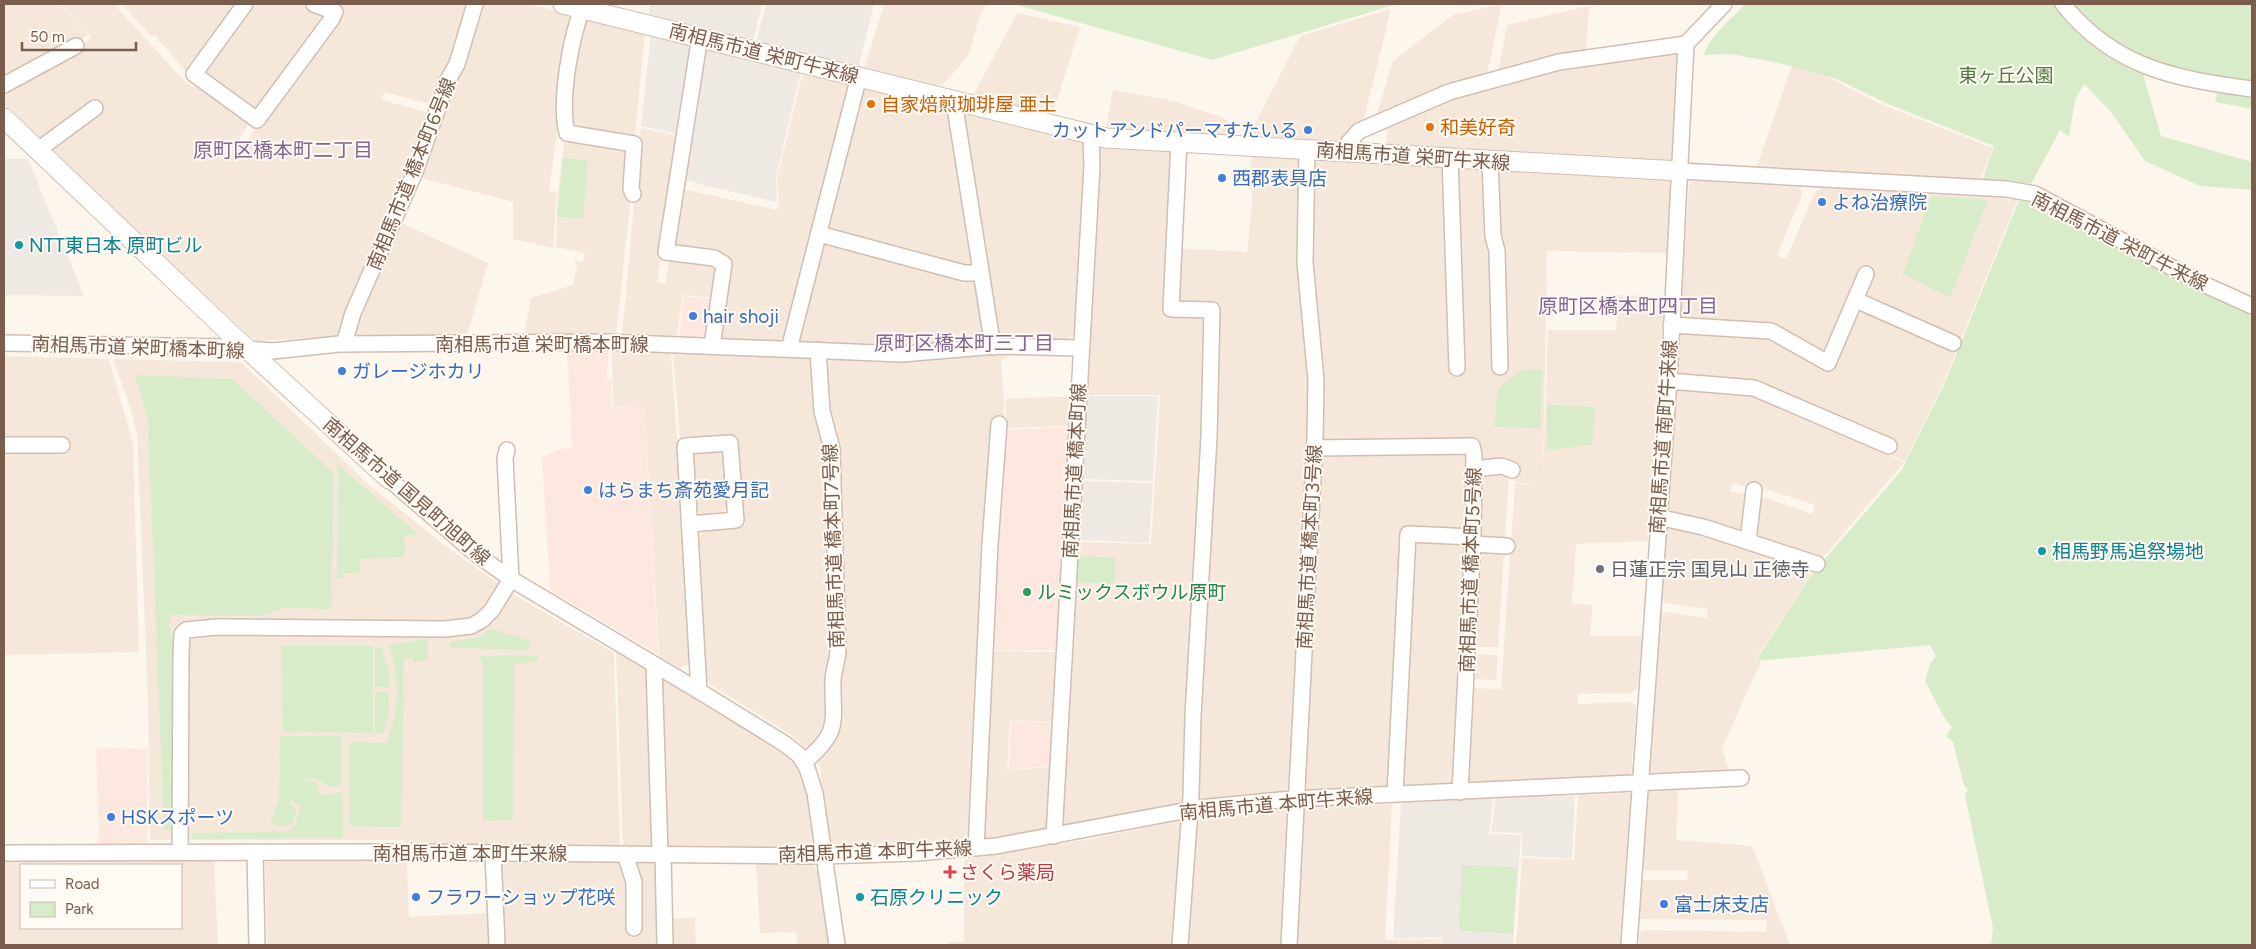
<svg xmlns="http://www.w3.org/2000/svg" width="2256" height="949" font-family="Figtree,'Noto Sans JP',sans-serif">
  <rect width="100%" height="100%" fill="#fdf6ec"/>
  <!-- residential -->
  <g fill="#f5e8da" fill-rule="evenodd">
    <polygon points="4,4 59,4 88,35 4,79"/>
    <polygon points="60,4 114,4 187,84 192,87 201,85 247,119 247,126 238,141 243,146 338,16 326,4 471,4 461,42 433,105 384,92 382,100 430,113 415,156 340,330 335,336 261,341 251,338 4,104 4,89 79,50 91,37"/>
    <polygon points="122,4 237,4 190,72 186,72 155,35 152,37"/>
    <polygon points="249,4 303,4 324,13 327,17 258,112 198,70"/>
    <polygon points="480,4 527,4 568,13 573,18 549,191 557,192 553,248 513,239 513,202 422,178 420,174 452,83 461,71 470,48 468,46"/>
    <polygon points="884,4 987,4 979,18 969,54 951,76 938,88 864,69"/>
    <polygon points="1502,4 1486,78 1376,117 1393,61 1453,15"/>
    <polygon points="1589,6 1586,53 1498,73 1507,25"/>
    <polygon points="1391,9 1364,119 1342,145 1248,138 1300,36"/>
    <polygon points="1017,13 1080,27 1052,116 974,94"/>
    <polygon points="587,17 645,31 635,136 576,127 572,121 574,70"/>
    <polygon points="1676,53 1673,162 1387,147 1387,123 1463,94 1555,69"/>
    <polygon points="1794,59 1878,103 1993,148 1981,179 1879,175 1757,166"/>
    <polygon points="803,72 853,85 787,342 718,339 730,266 672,247 680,193 687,190 777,210 779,203 777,178"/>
    <polygon points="860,86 952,110 973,253 969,265 965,268 822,230"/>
    <polygon points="1113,90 1174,101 1228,120 1225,135 1106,127"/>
    <polygon points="965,112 1083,141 1084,177 1074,335 1065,340 996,339 961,116"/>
    <polygon points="641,128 680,136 657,282 665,284 670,257 718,266 716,298 683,295 676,338 622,336"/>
    <polygon points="569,142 623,149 627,156 631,196 616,336 524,335 531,298 573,285 577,267 574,260 582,262 585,253 556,247 558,191 564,144"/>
    <polygon points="1104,145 1170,150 1173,154 1164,313 1203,315 1207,320 1185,803 1065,826 1062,822 1077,542 1151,544 1160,395 1086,395 1098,149"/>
    <polygon points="1251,155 1302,157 1311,384 1292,791 1200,800 1195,796 1217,306 1179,303 1179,248 1247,252 1252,206"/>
    <polygon points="1317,158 1442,166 1446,173 1455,172 1460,167 1485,168 1496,237 1496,175 1503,170 1669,179 1671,185 1667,253 1547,251 1543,475 1548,330 1616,330 1618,295 1664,296 1648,541 1576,544 1572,604 1593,605 1590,636 1642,636 1637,689 1630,693 1578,694 1578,704 1632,702 1636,707 1631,776 1466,782 1471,688 1501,689 1515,483 1537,485 1515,482 1514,464 1483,463 1479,460 1479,439 1322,444 1310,262 1312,163"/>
    <polygon points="1694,181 1800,187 1802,195 1777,255 1786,259 1815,192 1823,188 2018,199 1961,339 1866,299 1829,350 1818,352 1772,327 1680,321 1689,185"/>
    <polygon points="399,222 488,263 467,336 353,338 357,315"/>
    <polygon points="820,237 978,280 988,341 901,346 794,342"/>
    <polygon points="1864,311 1961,340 1942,386 1905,462 1887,453 1893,439 1836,416 1680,376 1677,371 1680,331 1769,336 1831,369 1856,312"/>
    <polygon points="612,350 671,353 692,663 678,668 659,656 645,416 642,406 613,407"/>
    <polygon points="673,352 806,356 814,360 827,448 833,602 829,720 815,747 806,748 790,734 711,685 706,678 698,538 704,530 745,526 737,436 680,439"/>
    <polygon points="1003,353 1013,353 1001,361 1004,398 1004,425 984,530 967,833 960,840 830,846 820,767 816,759 837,675 843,671 837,429 827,413 823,361 830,357"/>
    <polygon points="4,356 109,359 133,444 139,652 4,655"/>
    <polygon points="113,359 241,362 368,484 448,548 518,597 614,653 620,848 406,847 405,841 401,840 150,840 148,701 137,434 131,410"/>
    <polygon points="1680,389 1753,395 1870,445 1904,463 1814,568 1753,538 1757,495 1812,514 1815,505 1760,487 1750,488 1733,483 1730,491 1747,495 1744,536 1667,512 1676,393"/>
    <polygon points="1071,396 1071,426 1005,428 1006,399"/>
    <polygon points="718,450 725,458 727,508 721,513 701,515 695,508 692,457 698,452"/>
    <polygon points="1464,450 1469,456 1468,531 1406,528 1390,785 1306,790 1301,785 1318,455"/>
    <polygon points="1484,472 1509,474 1505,541 1477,540 1478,476"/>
    <polygon points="1667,524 1687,527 1814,569 1755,661 1761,662 1722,748 1729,771 1649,775 1660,616 1665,612 1707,618 1708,609 1665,603 1661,598"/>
    <polygon points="1413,538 1467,541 1457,783 1400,786"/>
    <polygon points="1477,550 1504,551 1498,647 1473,647"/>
    <polygon points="616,650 650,670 656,844 651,846 623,846"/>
    <polygon points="991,651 1057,652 1056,722 1010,720 1007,771 1054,766 1050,825 1042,830 981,839"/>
    <polygon points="1473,654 1498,655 1496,680 1471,679"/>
    <polygon points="663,677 792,758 800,771 809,801 813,842 808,848 669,847 664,843 659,685"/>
    <polygon points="1678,790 1676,840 1752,846 1790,945 1639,945 1640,932 1647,930 1766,932 1767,920 1639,919 1642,880 1687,880 1688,870 1649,871 1642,869 1648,792"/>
    <polygon points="1631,793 1620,945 1516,945 1522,858 1574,860 1578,795"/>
    <polygon points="1392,804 1385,940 1441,939 1441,945 1293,945 1299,808"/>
    <polygon points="1292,809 1284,945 1183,945 1194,819"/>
    <polygon points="1184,820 1176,945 947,945 947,943 964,941 964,859 1085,840"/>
    <path d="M4 859 214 860 218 945H4ZM21 865H181V928H21Z"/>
    <polygon points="407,859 409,917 490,913 491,945 267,945 265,862"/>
    <polygon points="669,859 668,945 501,945 499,860"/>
    <polygon points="810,862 822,876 832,945 797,945 796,932 760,933 756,863"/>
    <polygon points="695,917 696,945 671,945 671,919"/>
  </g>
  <!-- commercial -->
  <g fill="#fde8e0">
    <polygon points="684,296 715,300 707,339 679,338"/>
    <polygon points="567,348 609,349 606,379 611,380 611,408 642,406 645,417 658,654 550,590 542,457 558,450 572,447"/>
    <polygon points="1070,427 1056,650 992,650 1005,430"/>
    <polygon points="1011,721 1055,723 1053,765 1009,770"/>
    <polygon points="96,748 147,749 147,845 99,844"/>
  </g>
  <!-- industrial -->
  <g fill="#efe9e4">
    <polygon points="650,4 762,4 753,41 649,14"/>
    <polygon points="766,4 874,4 858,68 756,42"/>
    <polygon points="651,34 693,43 679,134 641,126"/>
    <polygon points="707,47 801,71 776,177 777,202 707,186 686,180 683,176 703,49"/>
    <polygon points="4,159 28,159 84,296 4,295"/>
    <polygon points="1086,396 1158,396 1153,481 1080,479"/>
    <polygon points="1081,481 1153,483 1149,543 1078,540"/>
    <polygon points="1575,796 1572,859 1522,856 1522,833 1491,832 1496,798"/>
    <polygon points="1493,798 1489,834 1521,835 1513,945 1442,945 1442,937 1393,939 1401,803"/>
  </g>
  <!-- green -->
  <g fill="#d8ecc9">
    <polygon points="1013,4 1397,4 1212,60"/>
    <path d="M1745 4H2252V109L2215 102 2221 80 2102 49 2143 74 2161 136 2252 162V190L2200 186 2145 161 2111 112 2084 84 2075 100 2069 137 2060 130 2031 184 2007 180 1983 179 1994 146 1888 104 1834 78 1779 63 1731 54 1704 55C1709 36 1733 18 1745 4Z"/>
    <polygon points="563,158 588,160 583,218 557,217"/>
    <polygon points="1931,196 1988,200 1950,298 1903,274"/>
    <polygon points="2019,200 2034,203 2193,288 2252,314 2252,945 1991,945 1993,928 1965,795 1968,790 1964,785 1953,742 1946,736 1952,727 1945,719 1925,681 1930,664 1936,656 1930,645 1756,661 1811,575 1901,471 1943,387"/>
    <polygon points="1543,369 1540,428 1494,427 1498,388 1522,370"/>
    <polygon points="135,375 232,379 334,473 331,609 283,608 262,616 169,615 174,651 173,830 164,830 148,420"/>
    <polygon points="1547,405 1595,407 1592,445 1547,450"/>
    <polygon points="338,465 419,535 404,536 405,557 360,559 359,573 343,573 343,578 337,578"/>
    <polygon points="1076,556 1116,558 1115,584 1075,582"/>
    <polygon points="488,630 496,630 530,641 529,650 450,648 450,642 480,637"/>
    <path d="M428 639V660L414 662V658L404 659 401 827 350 826V742L386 743C401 707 400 682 389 645Z"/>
    <polygon points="281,646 373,646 373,733 282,731"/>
    <polygon points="375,648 382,648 389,673 389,687 375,687"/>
    <polygon points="479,656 538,656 537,661 514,665 513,820 483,821 483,665"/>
    <polygon points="375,692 389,692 388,717 383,733 375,734"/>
    <polygon points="280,736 342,736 341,785 331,787 314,778 303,782 315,781 319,786 318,793 324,795 343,792 343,838 192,839 192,833 289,831 295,826 300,807 290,800 289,803 297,810 293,823 281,827 271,823 277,803 279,802"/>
    <polygon points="1462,865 1517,867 1513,934 1459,930"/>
  </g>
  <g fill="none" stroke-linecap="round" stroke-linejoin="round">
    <!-- minor casing -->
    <g stroke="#d1beb0" stroke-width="18">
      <g id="minor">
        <polyline points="245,4 194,74 257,120 331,20 335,12 314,4"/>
        <path d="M584 4C571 35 559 100 567 133L634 144 631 189 633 194"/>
        <path d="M2063 4C2114 68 2176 79 2252 89"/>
        <polyline points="700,36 666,252 714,258 724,264 712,346"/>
        <polyline points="4,85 76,46"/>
        <polyline points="954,101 993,347"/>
        <polyline points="1179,142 1171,309 1212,310 1209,437 1193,716 1191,796 1180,945"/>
        <polyline points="38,150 95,108"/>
        <polyline points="1346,151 1349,142 1359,131 1449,92 1559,62 1686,44"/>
        <polyline points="1450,157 1457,368"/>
        <polyline points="1490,161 1493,236 1497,251 1500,367"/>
        <polyline points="1680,171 2007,189 2035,194 2199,282 2252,306"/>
        <polyline points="819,234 964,273 980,273"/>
        <polyline points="1856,300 1953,343"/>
        <polyline points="1671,325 1771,331 1828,363 1866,274"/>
        <polyline points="4,343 225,347 273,351 339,344 605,342 902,354 996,346 1081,348"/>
        <polyline points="344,344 353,313 415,172 448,80 457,64 475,4"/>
        <polyline points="789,349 859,76"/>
        <polyline points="1669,381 1754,388 1889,446"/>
        <polyline points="4,445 62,445"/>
        <polyline points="1314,448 1472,446 1474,455 1473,537 1460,792"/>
        <polyline points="1474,469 1502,466 1512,470"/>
        <polyline points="389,479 476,554 511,579 699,691 785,744 799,755 807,768 815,793 837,945"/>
        <polyline points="1658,517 1703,527 1817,564"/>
        <polyline points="691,524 736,520 730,443 685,446 699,691"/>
        <polyline points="1748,541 1754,490"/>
        <polyline points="1472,544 1507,546"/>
        <polyline points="654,665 660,854"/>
        <path d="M804 762C842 731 832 722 833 679 834 670 837 661 838 652L832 449 822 411 818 350"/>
        <polyline points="1395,794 1408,534 1473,537"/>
        <polyline points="1054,836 1092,166 1091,136"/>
        <polyline points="976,848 990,544 999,424"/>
        <polyline points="180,852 181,654 182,634 186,630 217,627 445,629 471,626 482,620 492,610 511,579 505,458 507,450"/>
        <polyline points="255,852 257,945"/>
        <polyline points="4,853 403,852 823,856 916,853 996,846 1199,808 1291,799 1741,778"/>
        <polyline points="493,853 497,945"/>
        <polyline points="625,854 634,882 634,928"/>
        <polyline points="663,854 665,945"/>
        <polyline points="1289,945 1315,438 1316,380 1305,263 1307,149"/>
        <polyline points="1629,945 1669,381 1686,44 1724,4"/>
      </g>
    </g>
    <!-- tertiary casing -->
    <g stroke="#d1beb0" stroke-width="21">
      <g id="tertiary">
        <polyline points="563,4 1106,138 1680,171"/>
        <polyline points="4,118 235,338 389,479"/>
      </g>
    </g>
    <!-- minor -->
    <use href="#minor" stroke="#fff" stroke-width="15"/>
    <!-- tertiary -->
    <use href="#tertiary" stroke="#fff" stroke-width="19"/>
  </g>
  <!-- markers -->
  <g fill="#e8710a" stroke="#fffaf3" stroke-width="2">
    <circle cx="871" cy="104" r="5"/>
    <circle cx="1430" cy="127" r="5"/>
  </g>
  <g fill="#3f7fe0" stroke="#fffaf3" stroke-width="2">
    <circle cx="1308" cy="130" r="5"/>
    <circle cx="1222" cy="178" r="5"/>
    <circle cx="1822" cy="202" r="5"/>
    <circle cx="693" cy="316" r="5"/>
    <circle cx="342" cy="371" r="5"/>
    <circle cx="588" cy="490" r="5"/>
    <circle cx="111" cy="817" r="5"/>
    <circle cx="416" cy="897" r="5"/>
    <circle cx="1664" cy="904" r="5"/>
  </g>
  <g fill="#0f9aa8" stroke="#fffaf3" stroke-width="2">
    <circle cx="19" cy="245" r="5"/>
    <circle cx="2042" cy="551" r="5"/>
    <circle cx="860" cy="897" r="5"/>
  </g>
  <circle fill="#6b7280" stroke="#fffaf3" stroke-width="2" cx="1600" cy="569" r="5"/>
  <circle fill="#2e9e5b" stroke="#fffaf3" stroke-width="2" cx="1027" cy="592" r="5"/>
  <path fill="#e0444e" stroke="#fffaf3" stroke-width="2" d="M947.5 864.5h5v5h5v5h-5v5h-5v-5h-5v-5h5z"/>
  <g text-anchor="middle" stroke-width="4" stroke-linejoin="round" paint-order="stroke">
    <!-- street labels -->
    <g font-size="19" fill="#7a5c4d" stroke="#fffaf3">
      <text transform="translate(764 53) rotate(14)" y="7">南相馬市道 栄町牛来線</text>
      <text transform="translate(1413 156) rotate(4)" y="7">南相馬市道 栄町牛来線</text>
      <text transform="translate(411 174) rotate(-68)" y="7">南相馬市道 橋本町6号線</text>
      <text transform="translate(2120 241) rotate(27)" y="7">南相馬市道 栄町牛来線</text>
      <text x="542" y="351">南相馬市道 栄町橋本町線</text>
      <text transform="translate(138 347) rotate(2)" y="7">南相馬市道 栄町橋本町線</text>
      <text transform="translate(1663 437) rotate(-86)" y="7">南相馬市道 南町牛来線</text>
      <text transform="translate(1074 471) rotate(-87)" y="7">南相馬市道 橋本町線</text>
      <text transform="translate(407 491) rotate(41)" y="7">南相馬市道 国見町旭町線</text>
      <text transform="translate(833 546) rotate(-92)" y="7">南相馬市道 橋本町7号線</text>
      <text transform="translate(1309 547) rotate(-87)" y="7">南相馬市道 橋本町3号線</text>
      <text transform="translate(1470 570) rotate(-88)" y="7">南相馬市道 橋本町5号線</text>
      <text transform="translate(1276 804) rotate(-5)" y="7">南相馬市道 本町牛来線</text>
      <text transform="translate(875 851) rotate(-2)" y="7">南相馬市道 本町牛来線</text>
      <text x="470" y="860">南相馬市道 本町牛来線</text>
    </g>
    <!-- park labels -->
    <g font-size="19" fill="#537a41" stroke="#fffaf3">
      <text x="2006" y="82">東ヶ丘公園</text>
    </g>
    <!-- food labels -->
    <g font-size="19" fill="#c56008" stroke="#fffaf3" text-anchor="start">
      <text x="881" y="111">自家焙煎珈琲屋 亜土</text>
      <text x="1440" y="134">和美好奇</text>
    </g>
    <!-- shop labels -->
    <g font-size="19" fill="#366cbe" stroke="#fffaf3" text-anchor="start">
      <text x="1298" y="137" text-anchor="end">カットアンドパーマすたいる</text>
      <text x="1232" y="185">西郡表具店</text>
      <text x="1832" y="209">よね治療院</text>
      <text x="703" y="323">hair shoji</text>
      <text x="352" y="378">ガレージホカリ</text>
      <text x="598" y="497">はらまち斎苑愛月記</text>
      <text x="121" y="824">HSKスポーツ</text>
      <text x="426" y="904">フラワーショップ花咲</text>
      <text x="1674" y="911">富士床支店</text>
    </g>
    <!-- culture labels -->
    <g font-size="19" fill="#0d838f" stroke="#fffaf3" text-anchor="start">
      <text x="29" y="252">NTT東日本 原町ビル</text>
      <text x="2052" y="558">相馬野馬追祭場地</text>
      <text x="870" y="904">石原クリニック</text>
    </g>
    <!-- worship labels -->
    <g font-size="19" fill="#5b616d" stroke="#fffaf3" text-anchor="start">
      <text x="1610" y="576">日蓮正宗 国見山 正徳寺</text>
    </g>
    <!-- leisure labels -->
    <g font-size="19" fill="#27864d" stroke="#fffaf3" text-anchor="start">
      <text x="1037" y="599">ルミックスボウル原町</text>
    </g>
    <!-- health labels -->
    <g font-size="19" fill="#be3a42" stroke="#fffaf3" text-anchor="start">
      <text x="960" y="879">さくら薬局</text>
    </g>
    <!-- neighbourhood labels -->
    <g font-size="20" fill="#846695" stroke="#fffaf3">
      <text x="283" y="157">原町区橋本町二丁目</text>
      <text x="1628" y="313">原町区橋本町四丁目</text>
      <text x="964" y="350">原町区橋本町三丁目</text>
    </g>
  </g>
  <!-- border -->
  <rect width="2256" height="949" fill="none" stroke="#7a5c4d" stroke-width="10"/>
  <!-- legend -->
  <rect x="20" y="864" width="162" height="65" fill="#fffaf3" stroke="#cabbb1"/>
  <rect x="30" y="880" width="25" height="8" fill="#ffffff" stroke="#cabbb1"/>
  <text x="65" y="889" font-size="15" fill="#7a5c4d">Road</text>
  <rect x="30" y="902" width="25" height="15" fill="#d8ecc9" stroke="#cabbb1"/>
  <text x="65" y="914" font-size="15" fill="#7a5c4d">Park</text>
  <!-- scale -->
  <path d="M22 42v8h114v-8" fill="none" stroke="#7a5c4d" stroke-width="2.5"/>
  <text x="30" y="42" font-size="15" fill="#7a5c4d" stroke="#fffaf3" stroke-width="4" paint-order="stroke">50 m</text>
</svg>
